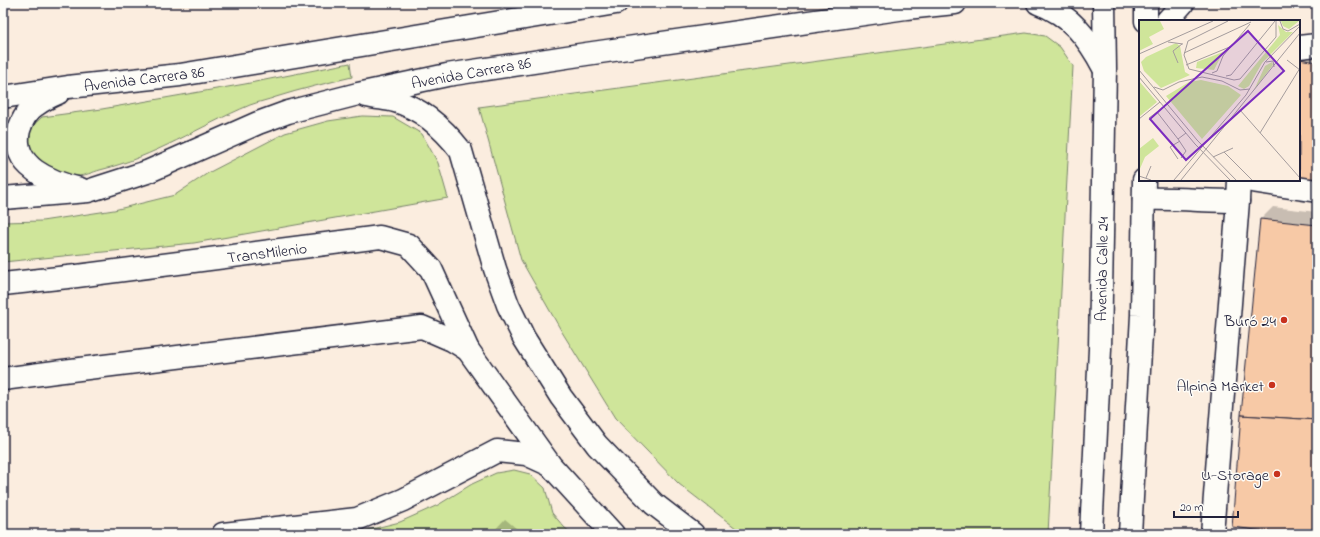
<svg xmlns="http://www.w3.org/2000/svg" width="1320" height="537" font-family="'Indie Flower',sans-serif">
  <rect width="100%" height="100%" fill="#fbeddf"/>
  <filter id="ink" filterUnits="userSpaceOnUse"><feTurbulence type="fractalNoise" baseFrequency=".025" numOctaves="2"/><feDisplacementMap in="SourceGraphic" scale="8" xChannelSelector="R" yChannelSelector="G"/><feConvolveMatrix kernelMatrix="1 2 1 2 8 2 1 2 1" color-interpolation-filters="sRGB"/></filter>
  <g filter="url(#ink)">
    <!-- green -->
    <g fill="#cfe59a" stroke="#78846a">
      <polygon points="1026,33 1045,36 1060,47 1073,66 1048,534 747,534 741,532 679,484 615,418 562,332 521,260 479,107"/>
      <path d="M350 63 352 77C327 83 301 89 276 97 268 100 258 102 250 105 200 126 154 157 100 170 93 172 84 176 77 176 51 175 36 163 26 140L30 128 42 117 102 109 245 84Z"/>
      <polygon points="362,116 393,117 422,134 438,163 448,198 194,243 3,262 3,222 42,221 114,210 175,195 208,173 285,133 328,121"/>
      <polygon points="514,470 530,474 545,488 552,513 564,527 572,534 351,534 400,522 438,505 472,484 496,473"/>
    </g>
    <!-- shadow -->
    <g fill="#0003">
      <polygon points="1299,47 1317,48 1317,185 1299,180"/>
      <polygon points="1273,207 1317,212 1317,534 1297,534 1261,219"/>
      <polygon points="505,519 523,534 491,534"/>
    </g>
    <!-- building -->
    <g fill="#f7c9a6" stroke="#22223b">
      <polygon points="1299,59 1317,62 1317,186 1299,180"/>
      <polygon points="1260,219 1317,225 1317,420 1241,415"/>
      <polygon points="1241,415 1317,420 1317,534 1289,534 1232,527"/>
    </g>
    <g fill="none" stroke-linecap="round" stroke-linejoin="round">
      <!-- minor casing -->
      <g stroke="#22223b" stroke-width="25">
        <g id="minor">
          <polyline points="1299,47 1317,45"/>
          <polyline points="1245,180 1317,191"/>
          <path d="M1144 199C1175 198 1207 201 1238 201L1239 180"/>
          <polyline points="3,284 77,276 380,237 409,245 431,269 468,350 551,466 613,534"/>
          <polyline points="3,379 55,372 422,327 452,340 468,350"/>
          <polyline points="223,534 357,519 403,500 497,451 526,454 550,465"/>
          <polyline points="1212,534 1238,201"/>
        </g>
      </g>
      <!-- major casing -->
      <g stroke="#22223b" stroke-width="25">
        <g id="major">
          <path d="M1038 3C1071 15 1088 38 1104 68"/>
          <polyline points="1146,3 1146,21"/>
          <polyline points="1167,21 1183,3"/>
          <path d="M58 93C51 96 43 100 36 105 28 110 22 120 19 130 10 167 51 182 80 189"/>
          <path d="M367 96C376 98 386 99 395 101 423 109 444 129 461 151L495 269 508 305 524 338 561 397 597 445 654 504 693 534"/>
          <polyline points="3,97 68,87 180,75 616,3"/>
          <polyline points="3,198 88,191 147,172 258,123 288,112 358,94 447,75 586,54 906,8 955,3"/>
          <polyline points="1091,534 1100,349 1105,69 1104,3"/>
          <polyline points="1130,534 1142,315 1144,180"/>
        </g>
      </g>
      <!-- minor -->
      <use href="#minor" stroke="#fdfcf7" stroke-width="22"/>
      <!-- major -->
      <use href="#major" stroke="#fdfcf7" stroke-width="22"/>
    </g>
  </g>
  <!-- markers -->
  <g fill="#c8321e" stroke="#fdfcf7" stroke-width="1.5">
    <circle cx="1284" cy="320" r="4"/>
    <circle cx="1272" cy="385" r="4"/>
    <circle cx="1277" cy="474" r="4"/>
  </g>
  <g text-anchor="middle" stroke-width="3" stroke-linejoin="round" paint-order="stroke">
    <!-- street labels -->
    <g font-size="16" fill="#22223b" stroke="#fdfcf7">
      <text transform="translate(471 72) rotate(-10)" y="6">Avenida Carrera 86</text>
      <text transform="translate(144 78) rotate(-7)" y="6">Avenida Carrera 86</text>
      <text transform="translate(267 252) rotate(-7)" y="6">TransMilenio</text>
      <text transform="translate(1101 269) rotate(-89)" y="6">Avenida Calle 24</text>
    </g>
    <!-- poi labels -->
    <g font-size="16" fill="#22223b" stroke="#fdfcf7" text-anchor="end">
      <text x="1276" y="326">Buró 24</text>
      <text x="1264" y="391">Alpina Market</text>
      <text x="1269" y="480">U-Storage</text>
    </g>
  </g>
  <!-- overview -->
  <g transform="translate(1139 20)">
    <rect width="161" height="161" fill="#fbeddf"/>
    <path d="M0 1H21L25 9 10 17 14 24 0 31ZM142 1H160L150 9 144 6ZM139 5 147 12H154L123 43 110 66 105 69 99 66 141 15ZM37 23 41 26 46 52 51 55 22 68 5 51 2 42 7 37ZM84 32 75 50 57 48 58 42ZM133 42 134 45 115 70 126 46ZM62 60 89 66 102 75 63 119 27 76 50 62ZM0 61 18 82 1 96H0ZM14 118 20 126 6 137 0 151V129Z" fill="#cfe59a"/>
    <path fill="none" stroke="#a49c9d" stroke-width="1" d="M89 1 49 21 45 35 50 49 95 60 101 59 137 17V1M141 1 144 9 149 11 161 4M29 22 44 24M45 33 112 2M0 34 74 1M148 40 161 50M127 42 134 41 135 47M39 43 34 31 43 24M47 45 93 26M0 50 58 120 97 160M73 53 78 51 84 36 111 4M87 56 92 55 136 1M0 57 56 124 91 160M15 67 24 70 40 62 63 57 83 61 101 70 111 69M101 90 161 158M10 98 18 92 39 119M0 99 21 82M121 113 161 48M85 132 113 160M74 137 94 128M42 138 47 131 39 119 47 113M39 139 31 127 41 121M0 156 12 160M7 158 12 146M35 160 107 75 126 42 161 6M42 160 161 13"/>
    <path fill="#7b2cbf" fill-opacity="0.15" stroke="#7b2cbf" stroke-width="2" d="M109 11 145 51 47 140 11 99Z"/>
    <rect width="161" height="161" fill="none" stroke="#22223b" stroke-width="2"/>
  </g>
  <!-- margin -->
  <rect width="1320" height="537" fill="none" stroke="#fdfcf7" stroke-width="16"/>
  <rect x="8" y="8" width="1304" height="521" fill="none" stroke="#22223b" stroke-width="1.5" filter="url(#ink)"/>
  <!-- scale -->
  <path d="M1174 511v6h64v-6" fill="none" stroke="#22223b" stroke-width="2"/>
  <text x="1180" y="511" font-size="12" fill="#22223b" stroke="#fdfcf7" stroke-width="3" paint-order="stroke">20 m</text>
</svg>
